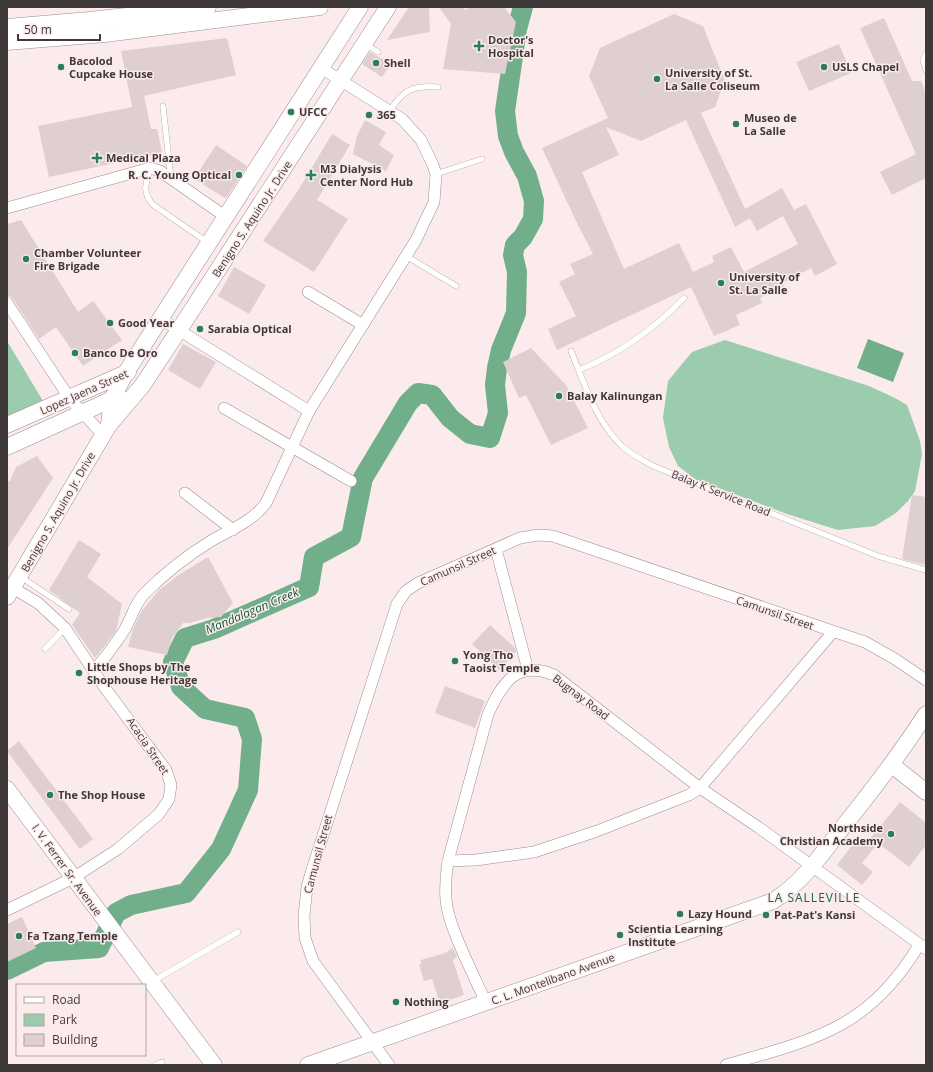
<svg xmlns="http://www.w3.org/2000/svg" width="933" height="1072" font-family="'Open Sans',sans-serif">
  <rect width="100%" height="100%" fill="#fcebec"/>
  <!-- green -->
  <g fill="#9accad">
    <polygon points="725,340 869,386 895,398 907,405 920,441 922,454 915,491 908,501 896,513 875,526 838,530 787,514 695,479 678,466 669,447 663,418 668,381 692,352"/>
    <polygon points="7,341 43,401 7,417"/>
  </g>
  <!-- water -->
  <polygon fill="#71af8a" points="868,339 904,353 893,382 857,368"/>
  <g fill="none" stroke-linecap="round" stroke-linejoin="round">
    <!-- river -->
    <polyline stroke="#71af8a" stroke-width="20" points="7,970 44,952 99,948 116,913 131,905 186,893 221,849 248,790 252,739 245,718 205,709 181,687 173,662 185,638 214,629 309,587 314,557 351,537 363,478 408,403 418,393 432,395 450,418 470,434 490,438 498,413 495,385 497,368 501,350 516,313 517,272 513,255 515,245 523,237 533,219 534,201 527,176 514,152 508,136 505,111 517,29 523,7"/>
  </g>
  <!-- building -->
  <g fill="#e0cfd0" fill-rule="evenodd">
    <polygon points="409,7 429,7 430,32 387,40"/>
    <polygon points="439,7 463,7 465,10 470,7 504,7 516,22 505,74 443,69 451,24"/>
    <path d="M674 14 703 26 725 81 715 107 701 113 745 209 782 188 794 210 806 204 837 264 815 276 811 268 783 283 784 286 760 298 762 303 736 315 740 325 714 336 691 287 557 350 548 329 576 316 559 282 575 274 570 264 593 254 575 219 542 148 608 118 589 76 600 48ZM686 120 735 227 750 218 757 231 783 216 798 244 744 272 731 247 712 256 714 262 693 272 679 243 624 269 582 172 619 155 606 127 641 141Z"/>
    <polygon points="884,18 912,81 921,81 926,93 926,178 892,195 880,172 916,154 860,28"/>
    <polygon points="227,38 236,75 144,96 151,129 157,129 162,153 49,177 38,126 132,107 121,51"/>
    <polygon points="839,44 851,73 809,91 796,62"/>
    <polygon points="370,52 391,64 382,77 362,64"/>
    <polygon points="365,120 386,132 379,145 394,155 386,171 353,154 357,136"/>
    <polygon points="332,134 350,145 317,200 348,219 314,272 263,241 299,189"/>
    <polygon points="216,145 247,166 227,197 225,198 194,179"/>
    <polygon points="21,220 78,312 93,301 122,340 83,366 56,327 39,339 13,299 7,294 7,224"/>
    <polygon points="234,267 266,285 249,314 218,296"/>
    <polygon points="183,344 216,362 200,389 168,370"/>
    <polygon points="531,348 566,385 588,428 551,445 526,395 519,398 503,362"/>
    <polygon points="37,456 53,478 7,549 7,481 10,481 16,467"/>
    <polygon points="912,495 926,497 926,565 902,559"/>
    <polygon points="79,540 101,554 87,577 122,604 116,631 95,658 72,625 80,613 49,590"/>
    <polygon points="208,557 233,603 221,617 207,618 190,623 183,623 172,638 167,655 128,647 133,629 141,612 159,590 180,574"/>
    <polygon points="490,625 515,648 516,652 499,670 472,644"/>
    <polygon points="445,686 485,701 475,728 435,713"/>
    <polygon points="19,741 93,839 80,849 7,751"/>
    <polygon points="900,802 926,823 926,845 909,867 878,843 862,863 873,872 862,885 837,865 857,839 865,845"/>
    <polygon points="22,917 36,948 7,962 7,924"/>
    <polygon points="453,948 457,957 453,960 464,995 440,1003 432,979 424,981 419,964 421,964 421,960 445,953"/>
  </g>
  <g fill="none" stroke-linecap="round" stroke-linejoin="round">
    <!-- lane casing -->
    <g stroke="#9c8c8d" stroke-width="6">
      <g id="lane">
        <polyline points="365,44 378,52"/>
        <polyline points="926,53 923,61 926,70"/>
        <polyline points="163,106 171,179"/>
        <path d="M389 111C405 90 410 85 438 87"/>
        <path d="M150 169C146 184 142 190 152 204L207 242"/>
        <polyline points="436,174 482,159"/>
        <polyline points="406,256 456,286"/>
        <path d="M571 351C584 382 596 422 622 446 630 454 643 460 653 466L878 556 926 570"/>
        <path d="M579 370C619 354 654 329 684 298"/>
        <polyline points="21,577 69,609"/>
        <polyline points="45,649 65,628"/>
        <polyline points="153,981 238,932"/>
        <polyline points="156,1065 162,1062"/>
      </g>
    </g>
    <!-- street casing -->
    <g stroke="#9c8c8d" stroke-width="12">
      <g id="street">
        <polyline points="7,208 150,168 160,171 226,217"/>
        <polyline points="308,292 363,325"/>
        <polyline points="7,303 70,399 103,435"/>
        <polyline points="161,319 309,411"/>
        <polyline points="224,408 351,481"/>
        <polyline points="185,493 233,530"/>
        <polyline points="496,549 528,670"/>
        <path d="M94 671C105 657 116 644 125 629 132 617 134 605 144 594 163 575 188 555 211 541 231 529 252 522 266 503L309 411 416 240 434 202 436 174 433 165 421 140 402 119 321 68"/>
        <polyline points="448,861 476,860 534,852 597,831 689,795 700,788 832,633"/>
        <polyline points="7,910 73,878 118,849 159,814 169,799 171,785 166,770 105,688 65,628 38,603 13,588"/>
        <path d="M486 1003C475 977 448 927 446 900 445 887 446 874 448 861L488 714C502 684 516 659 554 675L700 788 758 827 926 949"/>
        <polyline points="389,1065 313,961 305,938 304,916 307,887 311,873 397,604 406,591 418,583 520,538 538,535 553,536 865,642 895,659 926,680"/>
        <path d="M726 1065C813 1040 869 1029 919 945"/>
      </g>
    </g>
    <!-- secondary casing -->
    <g stroke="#9c8c8d" stroke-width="17">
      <g id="secondary">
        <polyline points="7,27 90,20 208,7"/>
        <polyline points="7,42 105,34 320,7"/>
        <polyline points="7,425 128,372"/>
        <polyline points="109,425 112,399 125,374 360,7"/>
        <polyline points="7,447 119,396"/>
        <polyline points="7,597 109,425 142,386 179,330 388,7"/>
        <polyline points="892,765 926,792"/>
        <polyline points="7,789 214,1065"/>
        <path d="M308 1065 773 901C802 883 822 854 842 828 872 791 900 754 926 714"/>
      </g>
    </g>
    <!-- lane -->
    <use href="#lane" stroke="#fff" stroke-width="5.5"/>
    <!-- street -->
    <use href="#street" stroke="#fff" stroke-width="11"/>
    <!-- secondary -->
    <use href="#secondary" stroke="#fff" stroke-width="16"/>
  </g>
  <!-- markers -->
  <g fill="#2a8054" stroke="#fcebec" stroke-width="1.5">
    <path d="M477 40h4v4h4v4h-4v4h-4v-4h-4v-4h4z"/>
    <circle cx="376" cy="63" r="4"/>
    <circle cx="61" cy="67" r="4"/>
    <circle cx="824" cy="67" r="4"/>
    <circle cx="657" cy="79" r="4"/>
    <circle cx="291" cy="112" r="4"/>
    <circle cx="369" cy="115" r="4"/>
    <circle cx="736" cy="124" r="4"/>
    <path d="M95 152h4v4h4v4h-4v4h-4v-4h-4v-4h4z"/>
    <circle cx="239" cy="175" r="4"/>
    <path d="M309 169h4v4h4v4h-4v4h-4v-4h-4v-4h4z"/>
    <circle cx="26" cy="259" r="4"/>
    <circle cx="721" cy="283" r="4"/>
    <circle cx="110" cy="323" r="4"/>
    <circle cx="200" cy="329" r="4"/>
    <circle cx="75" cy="353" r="4"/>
    <circle cx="559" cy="396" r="4"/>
    <circle cx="455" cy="661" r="4"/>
    <circle cx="79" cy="673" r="4"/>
    <circle cx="50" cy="795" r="4"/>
    <circle cx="891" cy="834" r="4"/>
    <circle cx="680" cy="914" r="4"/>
    <circle cx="766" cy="915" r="4"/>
    <circle cx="620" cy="935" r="4"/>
    <circle cx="19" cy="936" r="4"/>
    <circle cx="396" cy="1002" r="4"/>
  </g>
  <g text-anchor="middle" stroke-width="3" stroke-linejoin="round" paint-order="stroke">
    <!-- poi labels -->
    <g font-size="11" font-weight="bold" fill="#403939" stroke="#fcebec" text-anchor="start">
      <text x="488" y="44">Doctor's<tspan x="488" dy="13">Hospital</tspan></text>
      <text x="69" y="65">Bacolod<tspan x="69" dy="13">Cupcake House</tspan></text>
      <text x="384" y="67">Shell</text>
      <text x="832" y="71">USLS Chapel</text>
      <text x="665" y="77">University of St.<tspan x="665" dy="13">La Salle Coliseum</tspan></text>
      <text x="299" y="116">UFCC</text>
      <text x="377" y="119">365</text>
      <text x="744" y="122">Museo de<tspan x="744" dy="13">La Salle</tspan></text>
      <text x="106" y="162">Medical Plaza</text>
      <text x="320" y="173">M3 Dialysis<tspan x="320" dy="13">Center Nord Hub</tspan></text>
      <text x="231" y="179" text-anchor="end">R. C. Young Optical</text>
      <text x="34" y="257">Chamber Volunteer<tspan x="34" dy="13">Fire Brigade</tspan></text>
      <text x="729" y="281">University of<tspan x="729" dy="13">St. La Salle</tspan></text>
      <text x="118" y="327">Good Year</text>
      <text x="208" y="333">Sarabia Optical</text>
      <text x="83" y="357">Banco De Oro</text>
      <text x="567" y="400">Balay Kalinungan</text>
      <text x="463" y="659">Yong Tho<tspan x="463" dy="13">Taoist Temple</tspan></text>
      <text x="87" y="671">Little Shops by The<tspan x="87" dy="13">Shophouse Heritage</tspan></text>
      <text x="58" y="799">The Shop House</text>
      <text x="883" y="832" text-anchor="end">Northside<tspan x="883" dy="13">Christian Academy</tspan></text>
      <text x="688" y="918">Lazy Hound</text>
      <text x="774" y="919">Pat-Pat's Kansi</text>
      <text x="628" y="933">Scientia Learning<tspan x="628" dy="13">Institute</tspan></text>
      <text x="27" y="940">Fa Tzang Temple</text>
      <text x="404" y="1006">Nothing</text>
    </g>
    <!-- street labels -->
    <g font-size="11" fill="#403939" stroke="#fcebec">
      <text transform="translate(252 219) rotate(-57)" y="4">Benigno S. Aquino Jr. Drive</text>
      <text transform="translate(84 392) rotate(-24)" y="4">Lopez Jaena Street</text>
      <text transform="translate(721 493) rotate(22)" y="4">Balay K Service Road</text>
      <text transform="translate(58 512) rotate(-60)" y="4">Benigno S. Aquino Jr. Drive</text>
      <text transform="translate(458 566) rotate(-24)" y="4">Camunsil Street</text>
      <text transform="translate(775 613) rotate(19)" y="4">Camunsil Street</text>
      <text transform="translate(581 697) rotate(37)" y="4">Bugnay Road</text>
      <text transform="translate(148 746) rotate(56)" y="4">Acacia Street</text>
      <text transform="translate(318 854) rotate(-75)" y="4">Camunsil Street</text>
      <text transform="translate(67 870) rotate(54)" y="4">I. V. Ferrer Sr. Avenue</text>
      <text transform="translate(553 979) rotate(-20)" y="4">C. L. Montelibano Avenue</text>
    </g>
    <!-- water labels -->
    <g font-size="12" font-style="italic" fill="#165f3b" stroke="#fcebec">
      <text transform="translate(252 611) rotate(-23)" y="4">Mandalagan Creek</text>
    </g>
    <!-- neighbourhood labels -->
    <g font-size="12" letter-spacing="1" fill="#156740" stroke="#fcebec">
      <text x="814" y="902">LA SALLEVILLE</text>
    </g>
  </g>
  <!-- border -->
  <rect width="933" height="1072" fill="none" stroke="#403939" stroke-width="16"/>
  <!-- legend -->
  <rect x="16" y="984" width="130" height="72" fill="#fcebec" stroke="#b1a4a4"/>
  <rect x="24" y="997" width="20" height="6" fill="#ffffff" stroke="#b1a4a4"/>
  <text x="52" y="1004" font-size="12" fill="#403939">Road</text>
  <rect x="24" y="1014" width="20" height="12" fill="#9accad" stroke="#b1a4a4"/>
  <text x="52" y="1024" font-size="12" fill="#403939">Park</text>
  <rect x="24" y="1034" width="20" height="12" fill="#e0cfd0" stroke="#b1a4a4"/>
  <text x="52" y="1044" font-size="12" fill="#403939">Building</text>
  <!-- scale -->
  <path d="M18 34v6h82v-6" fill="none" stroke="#403939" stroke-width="2"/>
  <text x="24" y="34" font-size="12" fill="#403939" stroke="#fcebec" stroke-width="3" paint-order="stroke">50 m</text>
</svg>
